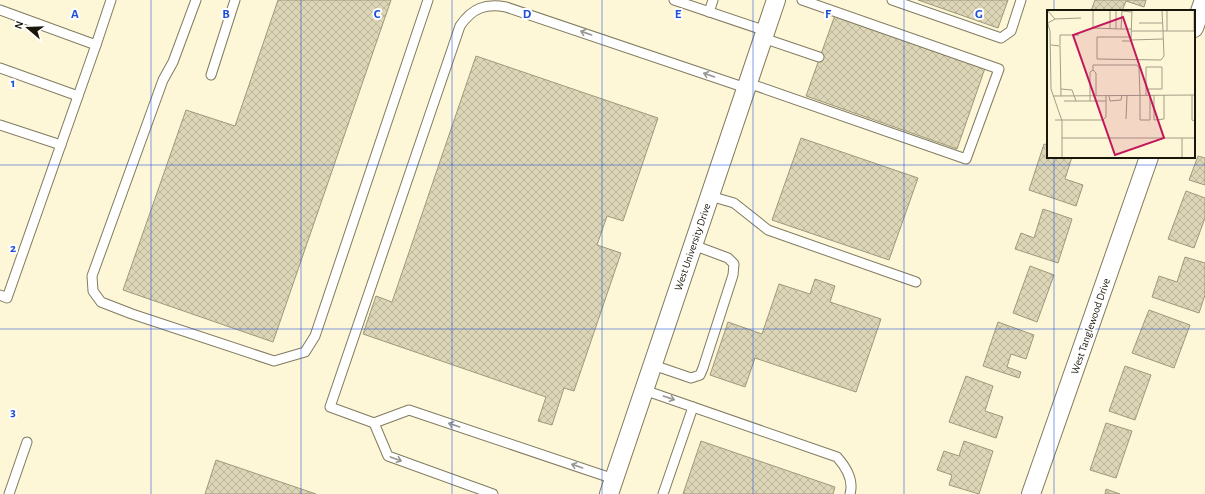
<svg xmlns="http://www.w3.org/2000/svg" width="1205" height="494" font-family="'Alegreya Sans',sans-serif">
  <defs>
    <pattern id="building-cross-hatch" width="8" height="8" patternUnits="userSpaceOnUse"><rect width="8" height="8" fill="#dcd6b7"/><path d="M0 0l8 8M0 8l8-8" fill="none" stroke="#bcb79c"/></pattern>
  </defs>
  <rect width="100%" height="100%" fill="#fdf7d8"/>
  <!-- building -->
  <g fill="url(#building-cross-hatch)" stroke="#9e997c">
    <polygon points="278,0 391,0 273,342 123,290 186,110 235,126"/>
    <polygon points="918,0 1008,0 998,28"/>
    <polygon points="1095,0 1146,0 1144,7 1126,1 1122,11 1091,11"/>
    <polygon points="835,15 985,68 957,149 806,96"/>
    <polygon points="476,56 658,118 623,221 607,216 597,245 621,253 574,391 564,388 552,425 538,421 546,397 363,334 376,296 392,302"/>
    <polygon points="801,138 918,178 889,260 772,220"/>
    <polygon points="1044,144 1048,145 1048,157 1072,157 1065,179 1083,185 1076,206 1029,190"/>
    <polygon points="1198,156 1205,158 1205,185 1189,180"/>
    <polygon points="1186,191 1205,198 1205,218 1194,248 1168,239"/>
    <polygon points="1043,209 1072,219 1058,263 1015,249 1021,233 1034,238"/>
    <polygon points="1185,257 1205,263 1205,295 1199,313 1152,297 1159,276 1177,282"/>
    <polygon points="1030,266 1054,275 1037,322 1013,313"/>
    <polygon points="815,279 835,286 830,302 881,319 856,392 755,358 745,387 710,375 728,322 762,334 779,284 810,294"/>
    <polygon points="1149,310 1190,325 1174,368 1132,353"/>
    <polygon points="998,322 1034,335 1026,359 1011,354 1007,367 1021,372 1019,378 983,366"/>
    <polygon points="1125,366 1151,375 1135,420 1109,411"/>
    <polygon points="966,376 993,386 985,411 1003,417 996,438 949,422"/>
    <polygon points="1106,423 1132,431 1116,478 1090,470"/>
    <polygon points="701,441 835,487 833,494 683,494"/>
    <polygon points="964,441 993,451 979,494 949,485 952,475 937,470 944,451 959,456"/>
    <polygon points="216,460 316,494 205,494"/>
    <polygon points="1106,489 1120,494 1105,494"/>
  </g>
  <g fill="none" stroke-linecap="round" stroke-linejoin="round">
    <!-- service casing -->
    <g stroke="#807b5f" stroke-width="11">
      <g id="service">
        <polyline points="196,0 173,62 163,80 92,276 93,291 101,302 132,314 274,361 305,352 315,336 428,0"/>
        <polyline points="674,0 766,31"/>
        <polyline points="892,0 1001,38 1011,31 1021,0"/>
        <polyline points="0,10 96,45 111,0"/>
        <polyline points="709,12 713,0"/>
        <polyline points="763,38 819,57"/>
        <polyline points="0,68 78,96"/>
        <polyline points="211,75 235,0"/>
        <polyline points="748,83 966,159 999,69 802,0"/>
        <polyline points="0,125 61,145"/>
        <polyline points="710,196 734,203 768,230 916,282"/>
        <polyline points="0,295 7,298 96,45"/>
        <polyline points="653,365 691,378 700,375 703,368 733,275 734,264 728,258 693,245"/>
        <path d="M644 390 837 457C846 467 854 480 850 494"/>
        <path d="M374 423 330 407 460 26C472 8 486 3 506 7L746 88"/>
        <polyline points="9,494 27,442"/>
        <polyline points="493,494 388,456 374,423 409,410 614,479"/>
        <polyline points="663,494 693,407"/>
      </g>
    </g>
    <!-- minor casing -->
    <g stroke="#807b5f" stroke-width="20">
      <g id="minor">
        <polyline points="1194,28 1204,0"/>
        <polyline points="609,494 776,0"/>
        <polyline points="1031,494 1149,157"/>
      </g>
    </g>
    <!-- service -->
    <use href="#service" stroke="#fff" stroke-width="9"/>
    <!-- minor -->
    <use href="#minor" stroke="#fff" stroke-width="18"/>
  </g>
  <!-- one-way arrows -->
  <defs><path id="oneway-shaft" d="M-6 0H5M1.5-3L5.5 0L1.5 3" fill="none" stroke-width="1.6" stroke-linecap="round" stroke-linejoin="round"/></defs>
  <g stroke="#989792">
    <use href="#oneway-shaft" transform="translate(586 33) rotate(-161)"/>
    <use href="#oneway-shaft" transform="translate(709 75) rotate(-161)"/>
    <use href="#oneway-shaft" transform="translate(669 398) rotate(19)"/>
    <use href="#oneway-shaft" transform="translate(454 425) rotate(-161)"/>
    <use href="#oneway-shaft" transform="translate(396 459) rotate(20)"/>
    <use href="#oneway-shaft" transform="translate(577 466) rotate(-161)"/>
  </g>
  <!-- grid -->
  <path fill="none" stroke="#1d4ed8" stroke-width="1" stroke-opacity="0.55" d="M151 0V494M301 0V494M452 0V494M602 0V494M753 0V494M904 0V494M1054 0V11M1054 157V494M0 165H1205M0 329H1205"/>
  <g text-anchor="middle" stroke-width="4" stroke-linejoin="round" paint-order="stroke">
    <!-- street labels -->
    <g font-size="11" fill="#19170c" stroke="#fff">
      <text transform="translate(692 247) rotate(-71)" y="4">West University Drive</text>
      <text transform="translate(1090 326) rotate(-71)" y="4">West Tanglewood Drive</text>
    </g>
  </g>
  <!-- overview -->
  <g transform="translate(1047 10)">
    <rect width="148" height="148" fill="#fdf7d8"/>
    <path fill="none" stroke="#a29d86" stroke-width="1" d="M0 0 8 9 1 13M46 0V18L74 19M63 0V19M115 0 116 21M147 0V21M8 9 34 8M0 11 3 21 4 79 15 111V148M92 13H115M69 19V0M85 19H74L75 1 85 2M85 21H148M120 21V0M84 27H50V49L114 50 117 46 116 21M84 30 116 29M75 31H84L85 0M4 35 13 36 14 86M13 35V25H32M46 60V55H90L92 58 93 85M14 79 25 80 29 91M99 79H115V57H99V85M93 85V110H103V85M107 85V110L117 109V85M145 85V110L148 111M6 86 148 85M62 86 63 91 74 90 75 85M17 91H59M43 91V62L46 60 49 63V86M79 109 80 85M8 110H56L59 107V86M15 128H148M135 128V148"/>
    <path fill="#c2185b" fill-opacity="0.15" stroke="#c2185b" stroke-width="2" d="M76 7 117 128 68 145 26 25Z"/>
    <rect width="148" height="148" fill="none" stroke="#19170c" stroke-width="2"/>
  </g>
  <g font-size="13" text-anchor="middle" font-weight="bold" fill="#1d4ed8" stroke="#fff" stroke-width="4" stroke-linejoin="round" paint-order="stroke">
    <text x="75" y="18">A</text>
    <text x="226" y="18">B</text>
    <text x="377" y="18">C</text>
    <text x="527" y="18">D</text>
    <text x="678" y="18">E</text>
    <text x="828" y="18">F</text>
    <text x="979" y="18">G</text>
    <text x="13" y="87">1</text>
    <text x="13" y="252">2</text>
    <text x="13" y="416">3</text>
  </g>
  <!-- north arrow -->
  <g transform="translate(28 28) rotate(289)" stroke="#ffffff" stroke-width="3" paint-order="stroke">
  <path d="M0-3L7 15L0 10L-7 15Z" fill="#19170c"/>
  <text y="-6" font-size="11" font-weight="bold" text-anchor="middle" fill="#19170c">N</text>
  </g>
</svg>
